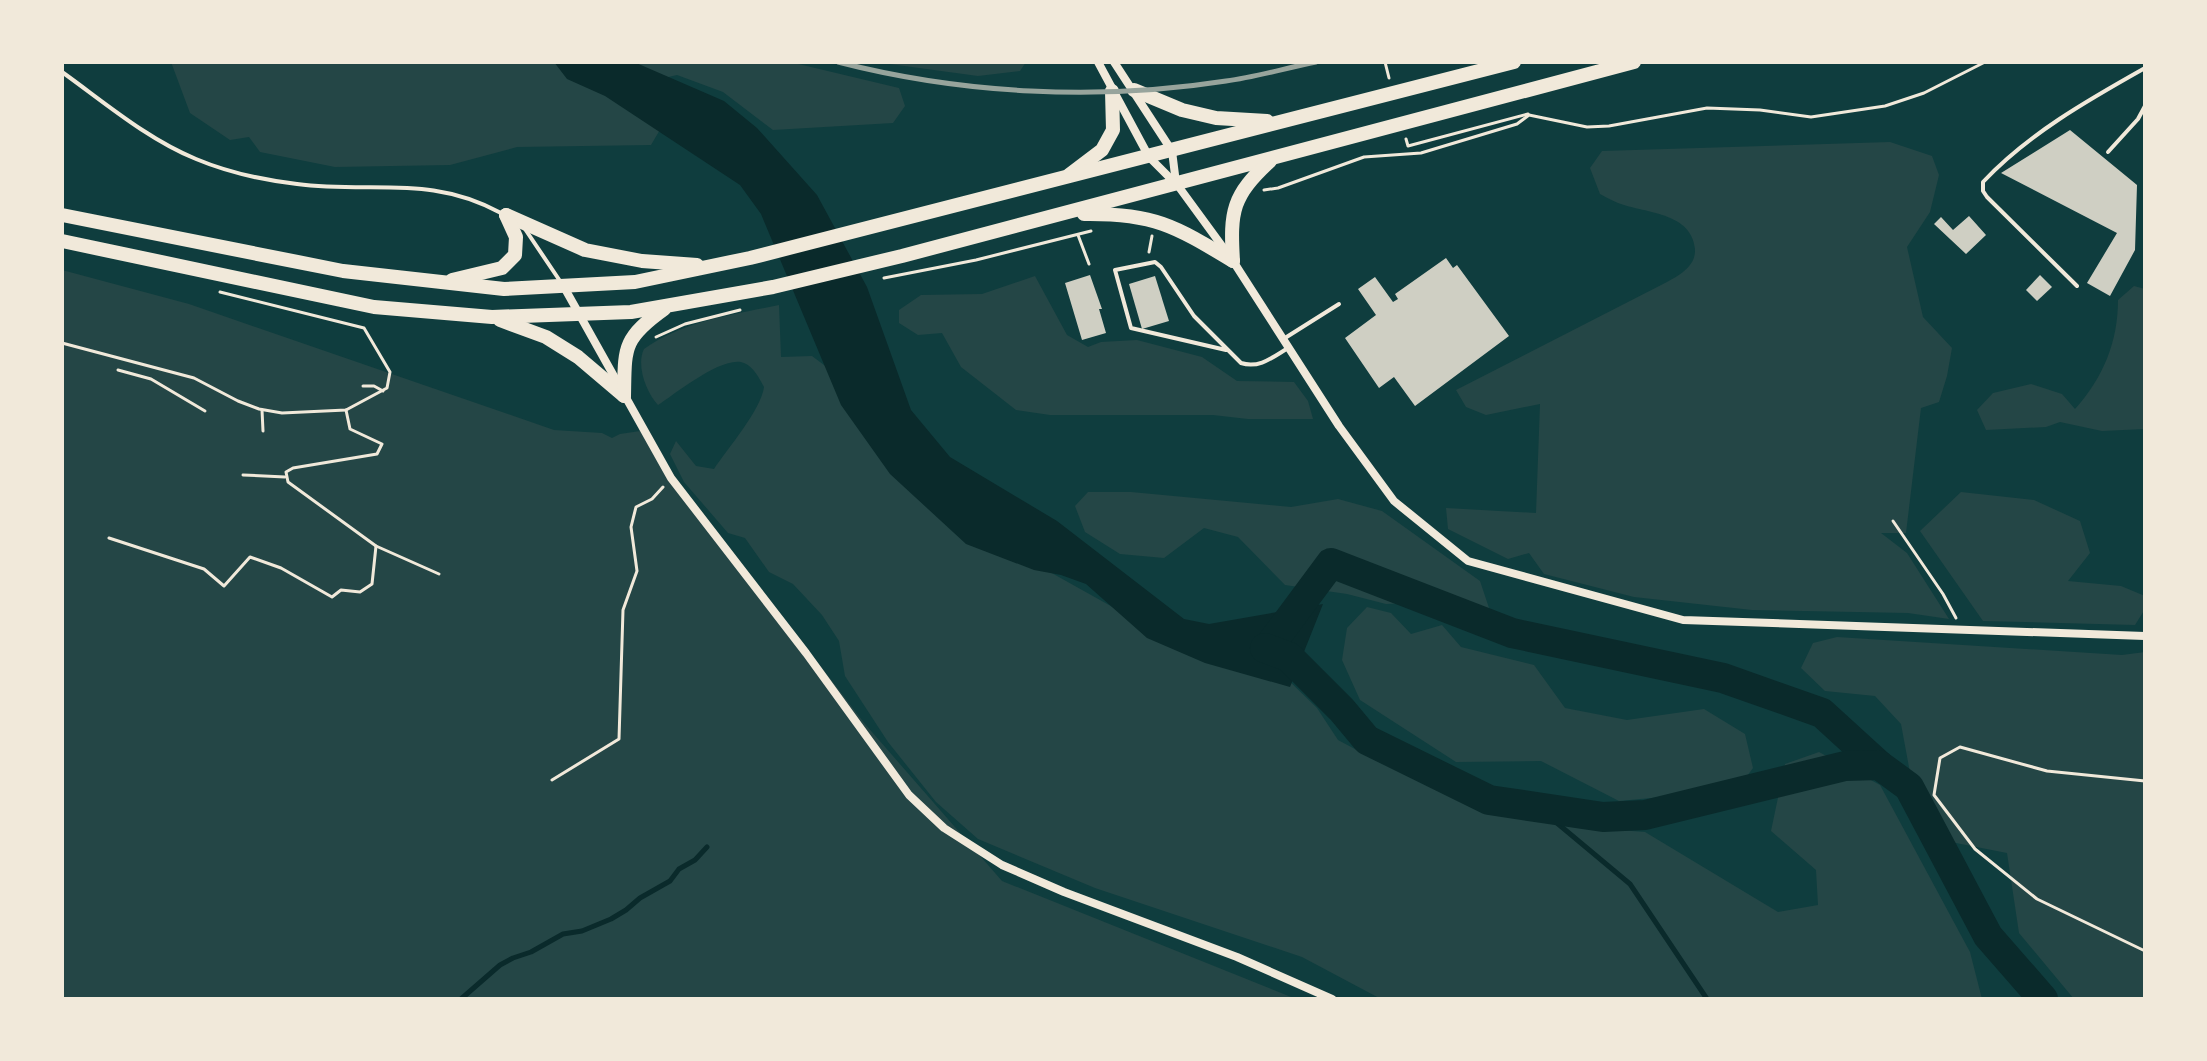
<svg xmlns="http://www.w3.org/2000/svg" width="2207" height="1061" font-family="Roboto,sans-serif">
  <rect width="100%" height="100%" fill="#0f3d3e"/>
  <!-- green -->
  <g fill="#244646">
    <polygon points="171,62 563,62 661,128 651,145 517,147 450,165 335,167 260,152 249,137 230,140 190,113"/>
    <polygon points="625,62 790,62 899,88 905,106 893,123 773,130 723,92 677,75 651,81"/>
    <polygon points="875,62 1026,62 1020,71 978,76"/>
    <path d="M1890 142 1932 156 1939 175 1930 212 1907 247 1923 317 1952 348 1947 376 1939 402 1921 408 1906 533H1881L1907 553 1949 619 1908 613 1752 610 1634 597 1544 574 1529 553 1508 559 1448 529 1446 508 1536 513 1540 404 1486 415 1466 407 1456 390 1667 282C1680 275 1696 266 1695 249 1692 214 1649 213 1624 205 1616 203 1608 198 1600 194L1590 168 1602 151Z"/>
    <polygon points="62,270 189,304 554,430 602,433 612,438 620,434 640,431 865,724 1002,881 1296,999 62,999"/>
    <polygon points="1035,276 1067,335 1088,347 1101,342 1137,340 1202,357 1237,381 1294,382 1308,401 1313,419 1248,419 1213,415 1050,415 1016,410 961,367 942,333 918,335 899,323 899,310 921,295 982,294"/>
    <path d="M2134 286 2145 289V429L2102 431 2060 422 2046 427 1986 430 1977 410 1993 393 2031 384 2062 394 2075 409C2103 378 2118 342 2118 300Z"/>
    <path d="M779 305 781 357 812 356 832 371 1032 562 1168 638 1283 675 1317 708 1338 740 1381 763 1593 828 1645 832 1778 912 1818 905 1816 870 1771 831 1785 764 1819 752 1880 785 1970 952 1982 999H1381L1302 957 1095 888 978 839 936 802 888 742 845 676 839 641 822 615 793 584 769 572 745 538 728 533 684 482 670 454 676 441 696 466 714 469C728 448 761 410 764 387 759 378 754 367 744 363 724 354 675 394 658 405 646 392 636 365 644 349 684 321 732 315 779 305Z"/>
    <polygon points="1088,492 1131,492 1291,507 1338,499 1382,511 1480,581 1489,608 1465,613 1431,602 1386,604 1347,594 1285,585 1238,537 1204,528 1164,558 1120,554 1085,532 1075,506"/>
    <polygon points="1961,492 2034,500 2080,521 2090,553 2068,581 2121,586 2145,596 2145,609 2135,625 1983,621 1920,531"/>
    <polygon points="1367,607 1391,613 1411,634 1442,625 1461,647 1534,665 1565,708 1627,720 1704,709 1745,734 1753,768 1727,803 1691,816 1662,797 1619,801 1541,761 1456,762 1360,700 1342,660 1347,628"/>
    <polygon points="1837,637 2122,655 2145,652 2145,999 2074,999 2019,933 2007,853 1951,842 1911,778 1901,724 1875,696 1825,691 1801,668 1813,643"/>
  </g>
  <!-- water -->
  <polygon fill="#0a2a2b" points="554,62 634,62 724,101 757,128 817,195 867,287 911,410 950,457 1057,521 1184,619 1209,624 1323,604 1290,687 1205,663 1147,638 1086,584 1061,575 1034,570 966,544 890,474 841,405 761,214 740,185 605,96 567,79"/>
  <g fill="none" stroke-linecap="round" stroke-linejoin="round">
    <!-- stream -->
    <g stroke="#0a2a2b" stroke-width="5">
      <polyline points="1539,808 1630,884 1707,999"/>
      <polyline points="461,999 500,965 513,958 531,952 563,934 582,931 611,919 626,910 640,898 670,881 679,869 695,860 707,847"/>
    </g>
    <!-- river -->
    <g stroke="#0a2a2b" stroke-width="30">
      <polyline points="1273,641 1331,563 1512,633 1723,678 1822,713 1879,765"/>
      <polyline points="1265,648 1289,657 1342,710 1367,740 1489,800 1603,817 1645,815 1845,766 1879,765 1909,787 1988,936 2043,999"/>
    </g>
  </g>
  <!-- building -->
  <g fill="#cfcfc3">
    <polygon points="2070,130 2137,185 2135,250 2110,296 2087,283 2117,233 2001,173"/>
    <polygon points="1969,216 1986,235 1966,254 1934,224 1941,217 1953,230"/>
    <polygon points="1446,258 1453,268 1457,265 1509,336 1415,406 1394,377 1379,388 1345,338 1376,315 1358,289 1375,277 1393,302 1398,299 1395,294"/>
    <polygon points="1090,275 1102,309 1099,309 1106,333 1082,340 1065,283"/>
    <polygon points="2040,275 2052,287 2037,301 2026,290"/>
    <polygon points="1155,276 1169,321 1142,329 1129,284"/>
  </g>
  <g fill="none" stroke-linecap="round" stroke-linejoin="round">
    <!-- path -->
    <g stroke="#f1e9da" stroke-width="3">
      <polyline points="1385,62 1389,78"/>
      <polyline points="1406,139 1408,146 1528,114"/>
      <polyline points="1264,190 1278,188 1364,157 1421,153 1517,124 1529,115 1587,127 1609,126 1707,108 1760,110 1811,117 1885,106 1924,93 1985,62"/>
      <polyline points="1078,235 1089,264"/>
      <polyline points="1149,252 1152,236"/>
      <polyline points="884,278 976,260 1091,231"/>
      <polyline points="656,337 685,324 740,310"/>
      <polyline points="62,343 194,378 238,401 259,409 282,413 346,410 387,388 390,372 364,328 220,292"/>
      <polyline points="118,370 151,379 205,411"/>
      <polyline points="363,386 374,386 383,391"/>
      <polyline points="262,410 263,431"/>
      <polyline points="346,410 350,429 382,444 377,454 293,468 286,472 288,482 376,546 439,574"/>
      <polyline points="243,475 285,477"/>
      <polyline points="1893,521 1943,594 1956,618"/>
      <polyline points="109,538 204,569 224,586 250,557 281,568 332,597 341,590 360,592 372,584 376,546"/>
      <polyline points="552,780 619,739 623,610 637,571 631,527 636,507 652,499 663,487"/>
      <polyline points="2145,781 2047,771 1960,747 1940,758 1934,795 1975,849 2037,899 2145,951"/>
    </g>
    <!-- service -->
    <g stroke="#f1e9da" stroke-width="4">
      <path d="M62 72C104 102 147 139 196 159 227 172 263 180 297 184 372 194 430 174 501 213"/>
      <polyline points="2108,152 2138,119 2145,106"/>
      <polyline points="525,229 560,281"/>
      <path d="M2077 286 1987 197 1983 191V182C2028 134 2088 100 2145 68"/>
      <polyline points="1285,338 1339,304"/>
      <path d="M1226 350 1131 328 1115 270 1155 262 1161 267 1194 316 1241 363C1259 369 1273 357 1288 348"/>
    </g>
    <!-- minor -->
    <g stroke="#f1e9da" stroke-width="8">
      <polyline points="1098,62 1149,157 1175,183"/>
      <polyline points="1114,62 1172,151 1176,183 1233,261 1339,426 1394,501 1468,561 1683,620 2145,636"/>
      <polyline points="564,287 671,478 806,653 909,795 944,828 1002,865 1064,892 1237,957 1332,999"/>
    </g>
    <!-- trunk -->
    <g stroke="#f1e9da" stroke-width="14">
      <polyline points="1134,90 1182,110 1216,118 1267,121"/>
      <polyline points="1069,175 1102,150 1113,130 1112,91"/>
      <path d="M1084 214C1154 213 1175 226 1233 261"/>
      <polyline points="62,215 343,271 504,289 635,282 750,258 1514,62"/>
      <polyline points="506,215 585,250 642,261 697,265"/>
      <polyline points="62,241 374,307 492,317 631,312 773,287 902,256 1634,62"/>
      <path d="M1233 261C1230 211 1232 196 1270 161"/>
      <polyline points="452,280 502,268 515,255 516,237 506,215"/>
      <polyline points="500,320 546,337 578,357 624,396"/>
      <path d="M624 396C625 348 622 339 664 309"/>
    </g>
    <!-- rail -->
    <path stroke="#97a49c" stroke-width="5" d="M838 62C962 94 1099 101 1226 81 1256 77 1286 68 1316 62"/>
  </g>
  <!-- border -->
  <rect width="2207" height="1061" fill="none" stroke="#f1e9da" stroke-width="128"/>
</svg>
